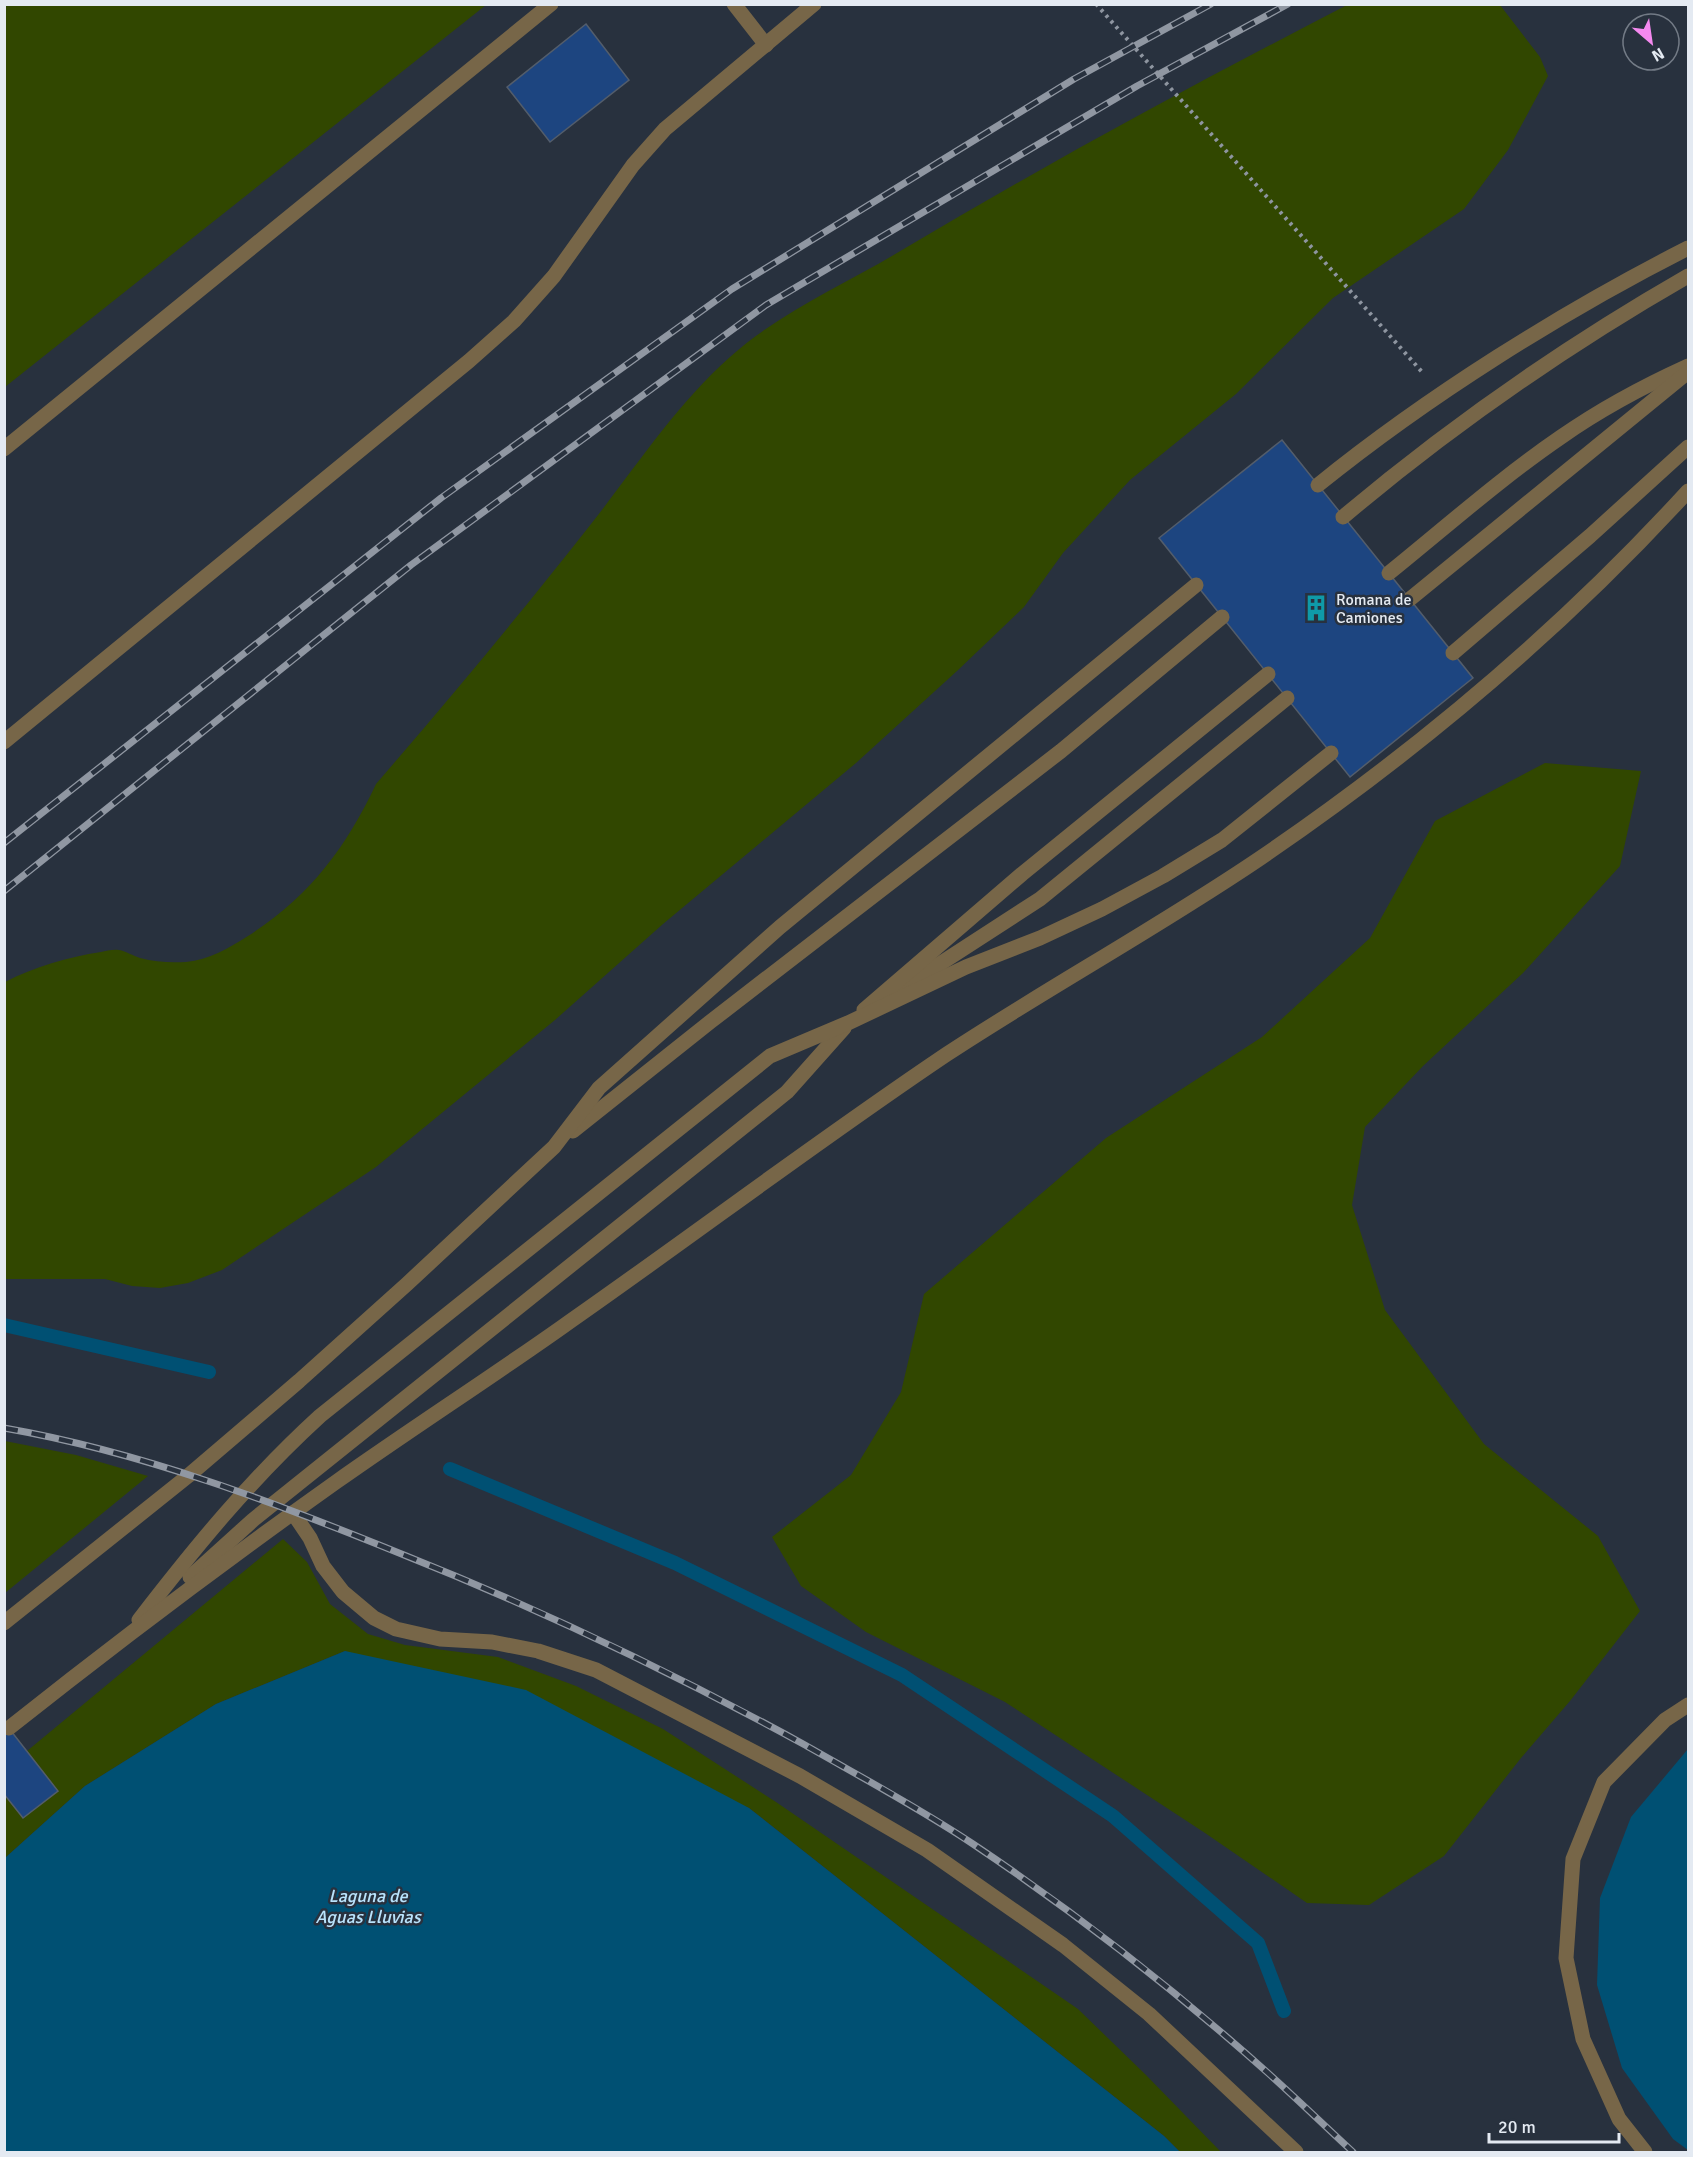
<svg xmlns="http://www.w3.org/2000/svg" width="1693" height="2157" font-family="Signika,sans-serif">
  <rect width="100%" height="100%" fill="#28313e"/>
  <!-- green -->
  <g fill="#314700">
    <polygon points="5,4 486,4 486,5 5,387"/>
    <path d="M1349 4 1500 5 1540 57 1548 76 1508 150 1464 209 1333 298 1236 394 1130 480 1063 553 1024 607 957 671 856 763 663 924 555 1020 376 1167 222 1270 188 1283 160 1288 132 1286 105 1279H5V982C34 967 68 957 101 952 106 951 113 949 119 950 126 951 133 956 140 958 155 962 170 963 186 962 209 960 229 948 248 936 309 897 346 848 376 784 450 698 522 612 591 524 636 467 675 406 730 357 780 312 844 285 902 250 1048 163 1198 82 1349 4Z"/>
    <polygon points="1545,763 1641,771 1620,866 1523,973 1423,1066 1365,1127 1352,1205 1385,1310 1484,1444 1598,1536 1640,1611 1570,1701 1521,1758 1444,1856 1369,1905 1307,1903 1205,1833 1005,1702 866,1632 801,1586 772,1537 851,1475 901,1392 924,1294 1106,1138 1262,1037 1370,938 1435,821"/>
    <polygon points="5,1441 76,1455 148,1476 5,1593"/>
    <polygon points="283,1539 307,1562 330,1604 368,1634 405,1645 498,1657 576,1686 663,1729 776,1802 1078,2009 1146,2075 1221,2152 1180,2152 1164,2136 749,1808 345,1651 216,1704 85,1786 5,1858 4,1794 58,1791 27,1751"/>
  </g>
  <!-- water -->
  <g fill="#005073">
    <polygon points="345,1651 526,1690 749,1808 1164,2136 1180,2152 5,2152 5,1858 85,1786 216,1704"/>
    <polygon points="1688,1749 1688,2150 1673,2139 1622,2068 1597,1985 1600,1898 1631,1817"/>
  </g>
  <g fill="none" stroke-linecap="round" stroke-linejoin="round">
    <!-- stream -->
    <g stroke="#005073" stroke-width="14">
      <polyline points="4,1325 209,1372"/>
      <polyline points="450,1469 675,1563 902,1675 1113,1816 1258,1943 1284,2011"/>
    </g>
  </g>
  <!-- building -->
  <g fill="#1d4580" stroke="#535d6b" stroke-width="1.5">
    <polygon points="586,24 629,80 550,142 507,87"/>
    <polygon points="1282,440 1473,678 1350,777 1159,538"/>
    <polygon points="4,1722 58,1791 23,1818 4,1794"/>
  </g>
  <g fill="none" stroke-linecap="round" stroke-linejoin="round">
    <!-- path -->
    <polyline stroke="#8e95a0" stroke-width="4" stroke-dasharray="3 4.5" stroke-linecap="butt" points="1096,4 1422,372"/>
    <!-- service -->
    <g stroke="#776648" stroke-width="15">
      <polyline points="734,4 766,45"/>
      <polyline points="4,449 551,4"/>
      <path d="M1318 485C1428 396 1562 312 1688 248"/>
      <path d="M1343 517C1451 426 1566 346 1688 276"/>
      <path d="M1389 573C1446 527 1501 478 1561 437 1601 409 1644 386 1688 366"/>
      <polyline points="1410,599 1688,372"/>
      <polyline points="1453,653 1590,536 1688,447"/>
      <polyline points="4,742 469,361 514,321 554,276 633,165 665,129 814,4"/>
      <polyline points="898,991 1040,899 1287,698"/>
      <polyline points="864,1010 1022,874 1268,674"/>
      <polyline points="573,1131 710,1022 1061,751 1222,617"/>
      <polyline points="293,1513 310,1538 323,1566 343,1592 374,1618 396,1629 440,1639 492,1642 538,1651 596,1670 800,1776 927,1850 1063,1945 1149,2014 1296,2152"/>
      <polyline points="190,1577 253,1520 787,1092 844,1028"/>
      <path d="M139 1620C196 1546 251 1479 320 1416L770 1056 848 1023 966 967 1040 938 1102 909 1163 876 1222 840 1331 753"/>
      <polyline points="4,1623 188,1476 299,1381 407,1284 554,1147 599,1088 780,927 1196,585"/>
      <path d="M9 1728C116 1643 225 1561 336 1482 411 1429 487 1380 562 1327 691 1237 816 1142 947 1054 1049 987 1157 928 1259 859 1413 754 1562 629 1688 491"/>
      <polyline points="1645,2152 1619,2119 1583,2039 1566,1958 1573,1859 1604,1782 1665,1720 1688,1705"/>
    </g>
    <!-- rail casing -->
    <g stroke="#9097a2" stroke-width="7">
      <g id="rail">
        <polyline points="4,843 441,498 732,289 1074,79 1211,4"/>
        <polyline points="4,891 411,565 766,305 1137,86 1288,4"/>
        <path d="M4 1428C142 1452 276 1503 404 1555 542 1610 675 1674 805 1745 861 1777 919 1808 973 1844 1076 1913 1175 1990 1268 2073 1297 2099 1325 2126 1353 2152"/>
      </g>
    </g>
    <!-- rail -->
    <use href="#rail" stroke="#28313e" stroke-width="4.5" stroke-dasharray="14" stroke-linecap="butt"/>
  </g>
  <!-- icons -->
  <defs>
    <g id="building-bare" transform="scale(2.07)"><path d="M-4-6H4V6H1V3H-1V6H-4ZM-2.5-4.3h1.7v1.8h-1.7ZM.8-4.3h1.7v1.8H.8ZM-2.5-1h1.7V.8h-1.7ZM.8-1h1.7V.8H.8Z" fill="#0f9aa8" stroke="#28313e" stroke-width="2.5" paint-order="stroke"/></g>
  </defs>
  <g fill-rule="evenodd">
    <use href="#building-bare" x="1316" y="608"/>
  </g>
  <g text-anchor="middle" stroke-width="5" stroke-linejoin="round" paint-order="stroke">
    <!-- poi labels -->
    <g font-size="16" fill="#e4eaf2" stroke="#28313e" text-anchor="start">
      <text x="1336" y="605">Romana de<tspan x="1336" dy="18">Camiones</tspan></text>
    </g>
    <!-- water labels -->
    <g font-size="18" font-style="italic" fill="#b9e3fc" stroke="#28313e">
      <text x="368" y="1902">Laguna de<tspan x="368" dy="21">Aguas Lluvias</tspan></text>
    </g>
  </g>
  <!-- border -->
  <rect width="1693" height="2157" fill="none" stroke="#e4eaf2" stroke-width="12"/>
  <!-- north arrow -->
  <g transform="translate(1651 42) rotate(151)"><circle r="28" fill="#28313e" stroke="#737b86" stroke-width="1.5"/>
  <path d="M0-4.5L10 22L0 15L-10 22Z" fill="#f489ef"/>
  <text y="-9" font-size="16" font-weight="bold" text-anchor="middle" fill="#e4eaf2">N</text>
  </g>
  <!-- scale -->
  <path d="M1489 2133v9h130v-9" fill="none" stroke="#e4eaf2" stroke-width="3"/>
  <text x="1498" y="2133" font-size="18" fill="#e4eaf2" stroke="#28313e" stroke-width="4.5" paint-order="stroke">20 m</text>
</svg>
